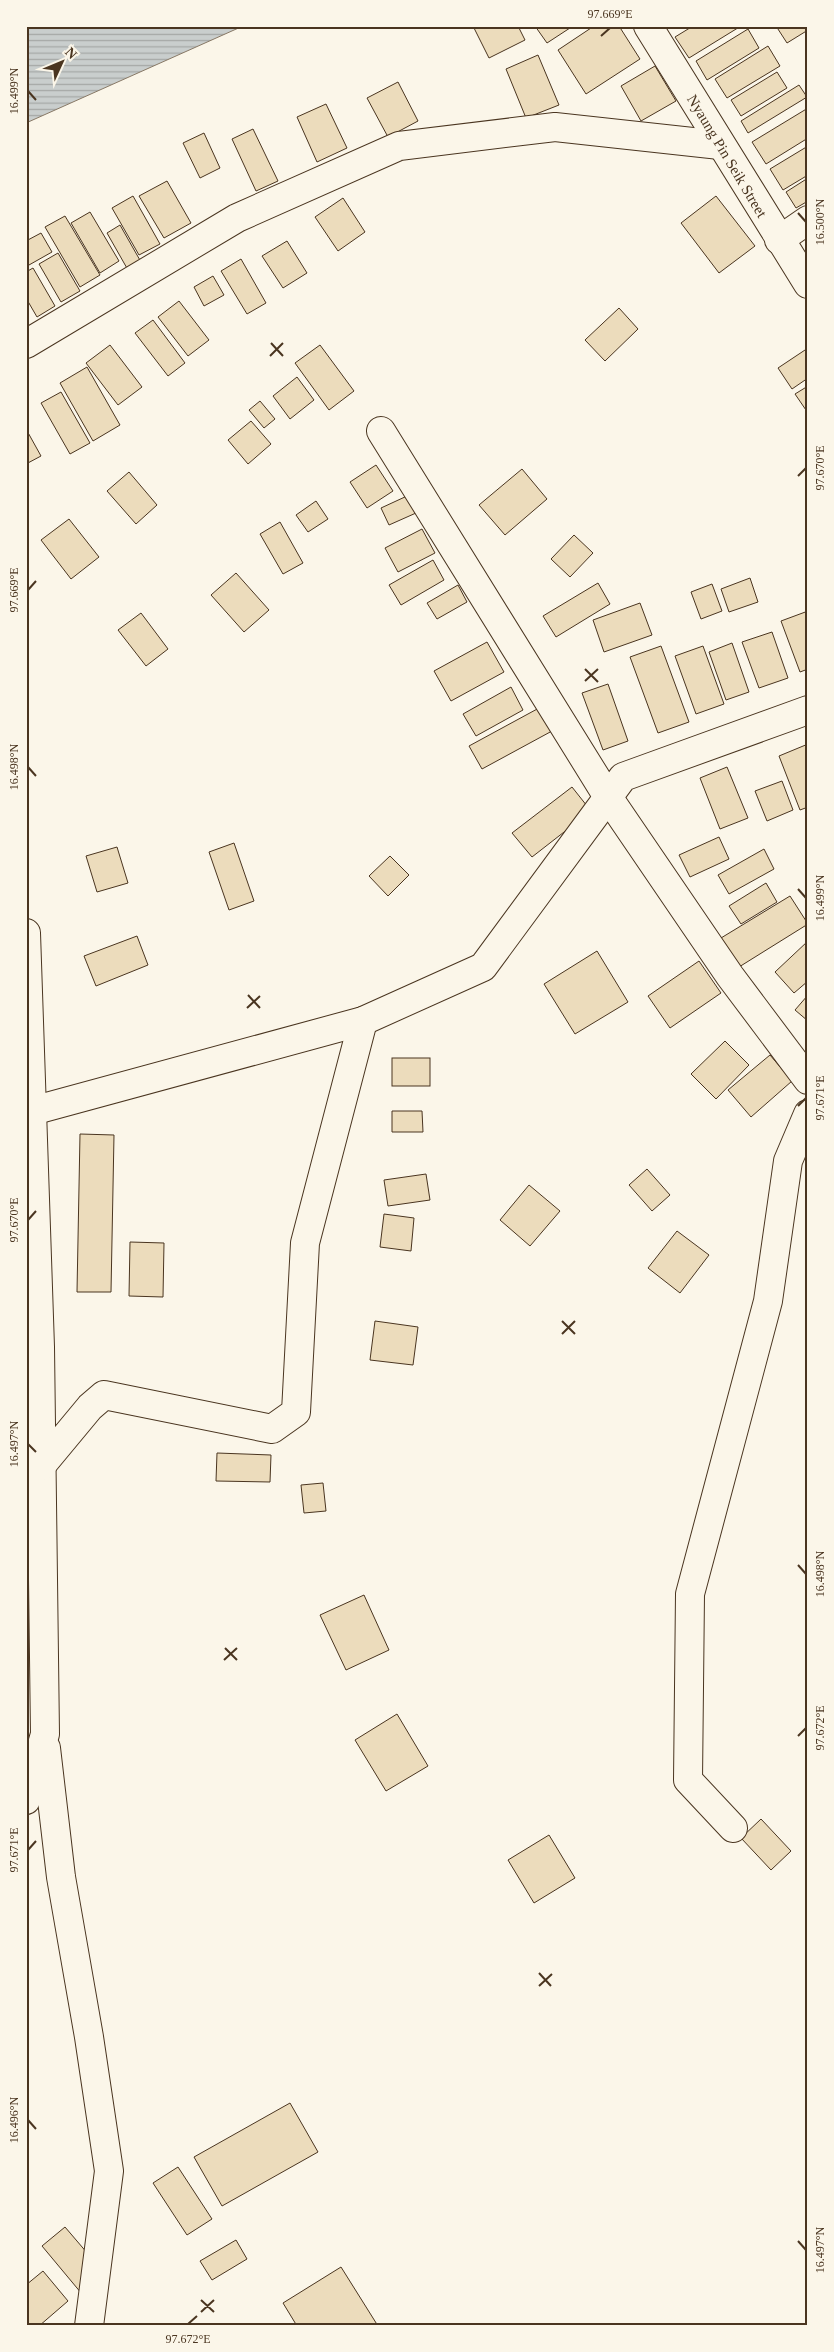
<svg xmlns="http://www.w3.org/2000/svg" width="834" height="2352" font-family="'Times New Roman',serif">
  <defs>
    <pattern id="water-rules" width="6" height="5" patternUnits="userSpaceOnUse" patternTransform="scale(1.25)"><rect width="6" height="5" fill="#c9cecd"/><path d="M0 2.5h6" fill="none" stroke="#a5a8a6"/></pattern>
  </defs>
  <rect width="100%" height="100%" fill="#fbf6e9"/>
  <!-- water -->
  <polygon fill="url(#water-rules)" stroke="#887966" points="26,26 243,26 26,123"/>
  <!-- building -->
  <g fill="#ecdcbc" stroke="#4a3520">
    <polygon points="473,26 518,26 525,40 489,58"/>
    <polygon points="535,26 573,26 547,43"/>
    <polygon points="594,26 619,26 640,59 586,94 558,50"/>
    <polygon points="693,26 741,26 689,58 675,37"/>
    <polygon points="776,26 808,26 808,30 787,43"/>
    <polygon points="748,29 759,48 707,80 696,61"/>
    <polygon points="768,46 780,66 727,98 715,79"/>
    <polygon points="538,55 559,105 526,118 506,69"/>
    <polygon points="655,66 676,101 641,121 621,86"/>
    <polygon points="777,72 787,88 741,116 731,100"/>
    <polygon points="398,82 418,121 388,137 367,98"/>
    <polygon points="799,85 807,97 748,133 741,121"/>
    <polygon points="326,104 347,148 317,162 297,117"/>
    <polygon points="808,108 808,138 766,164 752,142"/>
    <polygon points="253,129 278,181 256,191 232,139"/>
    <polygon points="204,133 220,168 200,178 183,143"/>
    <polygon points="808,146 808,175 783,190 770,169"/>
    <polygon points="808,178 808,201 796,208 786,192"/>
    <polygon points="167,181 191,223 164,238 139,196"/>
    <polygon points="133,196 160,244 139,255 112,208"/>
    <polygon points="716,196 755,246 719,273 681,223"/>
    <polygon points="343,198 365,232 338,251 315,217"/>
    <polygon points="90,212 119,261 100,273 71,223"/>
    <polygon points="65,216 100,275 80,287 45,227"/>
    <polygon points="120,225 141,262 128,270 107,233"/>
    <polygon points="41,233 52,252 29,265 26,262 26,241"/>
    <polygon points="287,241 307,273 283,288 262,256"/>
    <polygon points="58,253 80,291 61,302 39,264"/>
    <polygon points="241,259 266,303 247,314 221,271"/>
    <polygon points="33,268 55,306 37,317 26,298 26,272"/>
    <polygon points="213,276 224,295 204,306 194,287"/>
    <polygon points="179,301 209,340 188,356 158,317"/>
    <polygon points="619,308 638,329 605,361 585,340"/>
    <polygon points="153,320 185,363 168,376 135,333"/>
    <polygon points="110,345 142,387 118,405 86,363"/>
    <polygon points="320,345 354,391 329,410 295,363"/>
    <polygon points="808,348 808,378 792,389 778,368"/>
    <polygon points="87,367 120,425 93,441 60,383"/>
    <polygon points="297,377 314,400 290,419 273,396"/>
    <polygon points="808,386 808,413 795,394"/>
    <polygon points="61,392 90,443 70,454 41,403"/>
    <polygon points="260,401 275,419 264,428 249,410"/>
    <polygon points="251,421 271,444 248,464 228,440"/>
    <polygon points="26,429 41,456 26,464"/>
    <polygon points="376,465 393,491 367,508 350,482"/>
    <polygon points="522,469 547,499 505,535 479,505"/>
    <polygon points="129,472 157,505 136,524 107,491"/>
    <polygon points="407,496 416,513 389,525 381,508"/>
    <polygon points="316,501 328,519 308,532 296,515"/>
    <polygon points="69,519 99,557 71,579 41,540"/>
    <polygon points="280,522 303,563 283,574 260,534"/>
    <polygon points="422,529 435,553 398,572 385,548"/>
    <polygon points="574,535 593,553 570,577 551,559"/>
    <polygon points="433,560 444,580 401,605 389,585"/>
    <polygon points="236,573 269,610 244,632 211,595"/>
    <polygon points="750,578 758,602 729,612 721,589"/>
    <polygon points="598,583 610,604 556,637 543,616"/>
    <polygon points="712,584 722,611 701,619 691,592"/>
    <polygon points="458,585 467,602 437,619 427,603"/>
    <polygon points="640,603 652,635 604,652 593,620"/>
    <polygon points="808,611 808,669 800,672 781,621"/>
    <polygon points="141,613 168,649 146,666 118,630"/>
    <polygon points="772,632 788,678 759,688 742,642"/>
    <polygon points="487,642 504,672 451,701 434,671"/>
    <polygon points="732,643 749,692 726,700 709,652"/>
    <polygon points="661,646 689,722 658,733 630,657"/>
    <polygon points="703,646 724,704 696,714 675,656"/>
    <polygon points="608,684 628,741 603,750 582,693"/>
    <polygon points="511,687 523,710 476,736 463,714"/>
    <polygon points="539,708 552,731 482,769 469,746"/>
    <polygon points="808,744 808,807 800,810 779,756"/>
    <polygon points="727,767 748,818 720,829 700,778"/>
    <polygon points="782,781 793,810 767,821 755,791"/>
    <polygon points="572,787 591,811 532,857 512,833"/>
    <polygon points="719,837 729,859 690,877 679,855"/>
    <polygon points="234,843 254,901 229,910 209,852"/>
    <polygon points="117,847 128,883 97,892 86,856"/>
    <polygon points="764,849 774,869 729,894 718,875"/>
    <polygon points="390,856 409,875 388,896 369,876"/>
    <polygon points="766,883 777,902 741,924 729,906"/>
    <polygon points="790,896 808,924 739,967 721,938"/>
    <polygon points="137,936 148,965 96,986 84,956"/>
    <polygon points="808,941 808,981 794,993 775,972"/>
    <polygon points="597,951 628,1002 575,1034 544,984"/>
    <polygon points="699,961 721,993 670,1028 648,996"/>
    <polygon points="808,995 808,1021 795,1010"/>
    <polygon points="725,1041 749,1065 716,1099 691,1074"/>
    <polygon points="770,1055 792,1081 751,1117 728,1090"/>
    <rect x="392" y="1058" width="38" height="28"/>
    <polygon points="392,1111 422,1111 423,1132 392,1132"/>
    <polygon points="80,1134 114,1135 111,1292 77,1292"/>
    <polygon points="647,1169 670,1195 652,1211 629,1185"/>
    <polygon points="426,1174 430,1200 388,1206 384,1180"/>
    <polygon points="529,1185 560,1211 530,1246 500,1220"/>
    <polygon points="384,1214 414,1218 411,1251 380,1247"/>
    <polygon points="677,1231 709,1255 680,1293 648,1268"/>
    <polygon points="130,1242 164,1243 163,1297 129,1296"/>
    <polygon points="375,1321 418,1327 413,1365 370,1360"/>
    <polygon points="217,1453 271,1455 270,1482 216,1481"/>
    <polygon points="323,1483 326,1511 304,1513 301,1485"/>
    <polygon points="364,1595 389,1650 346,1670 320,1615"/>
    <polygon points="397,1714 428,1766 386,1791 355,1740"/>
    <polygon points="761,1819 791,1851 771,1870 741,1838"/>
    <polygon points="549,1835 575,1878 534,1903 508,1860"/>
    <polygon points="290,2103 318,2152 222,2206 194,2157"/>
    <polygon points="178,2167 212,2219 187,2235 153,2183"/>
    <polygon points="65,2227 106,2275 82,2294 42,2246"/>
    <polygon points="236,2240 247,2259 212,2280 200,2261"/>
    <polygon points="341,2267 378,2326 297,2326 283,2303"/>
    <polygon points="43,2271 68,2301 39,2326 26,2326 26,2285"/>
  </g>
  <g fill="none" stroke-linecap="round" stroke-linejoin="round">
    <!-- minor casing -->
    <g stroke="#4a3520" stroke-width="30">
      <g id="minor">
        <polyline points="648,26 808,284"/>
        <polyline points="779,240 808,220"/>
        <polyline points="26,344 237,218 399,146 555,127 720,145"/>
        <polyline points="381,431 608,797 730,976 808,1080"/>
        <polyline points="26,933 40,1347 45,1734 26,1800"/>
        <polyline points="32,1111 363,1021 483,967 623,777 808,710"/>
        <polyline points="41,1466 90,1407 104,1395 272,1429 296,1412 305,1243 363,1021"/>
        <polyline points="46,1748 61,1877 89,2037 109,2171 89,2326"/>
        <polyline points="733,1828 688,1780 690,1594 768,1301 788,1161 808,1114"/>
      </g>
    </g>
    <!-- minor -->
    <use href="#minor" stroke="#fbf6e9" stroke-width="28"/>
  </g>
  <!-- ticks -->
  <path fill="none" stroke="#4a3520" stroke-width="2" d="M601 36 610 28M28 91 36 100M798 213 806 222M271 343 283 356M270 356 283 343M798 476 806 468M28 590 36 581M585 669 598 682M585 681 598 669M28 767 36 776M798 889 806 898M248 995 260 1008M247 1008 260 996M798 1106 806 1098M28 1220 36 1211M562 1321 575 1334M562 1334 575 1321M28 1444 36 1452M798 1565 806 1574M225 1648 237 1660M224 1660 237 1648M798 1736 806 1728M28 1850 36 1841M539 1973 551 1986M539 1986 552 1974M28 2120 36 2129M798 2241 806 2250M201 2300 214 2312M201 2312 214 2300M188 2324 197 2316"/>
  <g text-anchor="middle" stroke-width="4" stroke-linejoin="round" paint-order="stroke">
    <!-- street labels -->
    <g font-size="15" fill="#4a3520" stroke="#fbf6e9">
      <text transform="translate(727 156) rotate(59)" y="5">Nyaung Pin Seik Street</text>
    </g>
  </g>
  <!-- border -->
  <rect width="834" height="2352" fill="none" stroke="#fbf6e9" stroke-width="55"/>
  <!-- north arrow -->
  <g transform="translate(62 62) rotate(46)" stroke="#fbf6e9" stroke-width="4" paint-order="stroke">
  <path d="M0-4L9 19L0 12L-9 19Z" fill="#4a3520"/>
  <text y="-8" font-size="14" font-weight="bold" text-anchor="middle" fill="#4a3520">N</text>
  </g>
  <rect x="28" y="28" width="778" height="2296" fill="none" stroke="#4a3520" stroke-width="2"/>
  <g font-size="12" text-anchor="middle" fill="#4a3520">
    <text x="610" y="18">97.669°E</text>
    <text transform="translate(14 91) rotate(-90)" y="4">16.499°N</text>
    <text transform="translate(820 222) rotate(-90)" y="4">16.500°N</text>
    <text transform="translate(820 468) rotate(-90)" y="4">97.670°E</text>
    <text transform="translate(14 590) rotate(-90)" y="4">97.669°E</text>
    <text transform="translate(14 767) rotate(-90)" y="4">16.498°N</text>
    <text transform="translate(820 898) rotate(-90)" y="4">16.499°N</text>
    <text transform="translate(820 1098) rotate(-90)" y="4">97.671°E</text>
    <text transform="translate(14 1220) rotate(-90)" y="4">97.670°E</text>
    <text transform="translate(14 1444) rotate(-90)" y="4">16.497°N</text>
    <text transform="translate(820 1574) rotate(-90)" y="4">16.498°N</text>
    <text transform="translate(820 1728) rotate(-90)" y="4">97.672°E</text>
    <text transform="translate(14 1850) rotate(-90)" y="4">97.671°E</text>
    <text transform="translate(14 2120) rotate(-90)" y="4">16.496°N</text>
    <text transform="translate(820 2250) rotate(-90)" y="4">16.497°N</text>
    <text x="188" y="2343">97.672°E</text>
  </g>
</svg>
